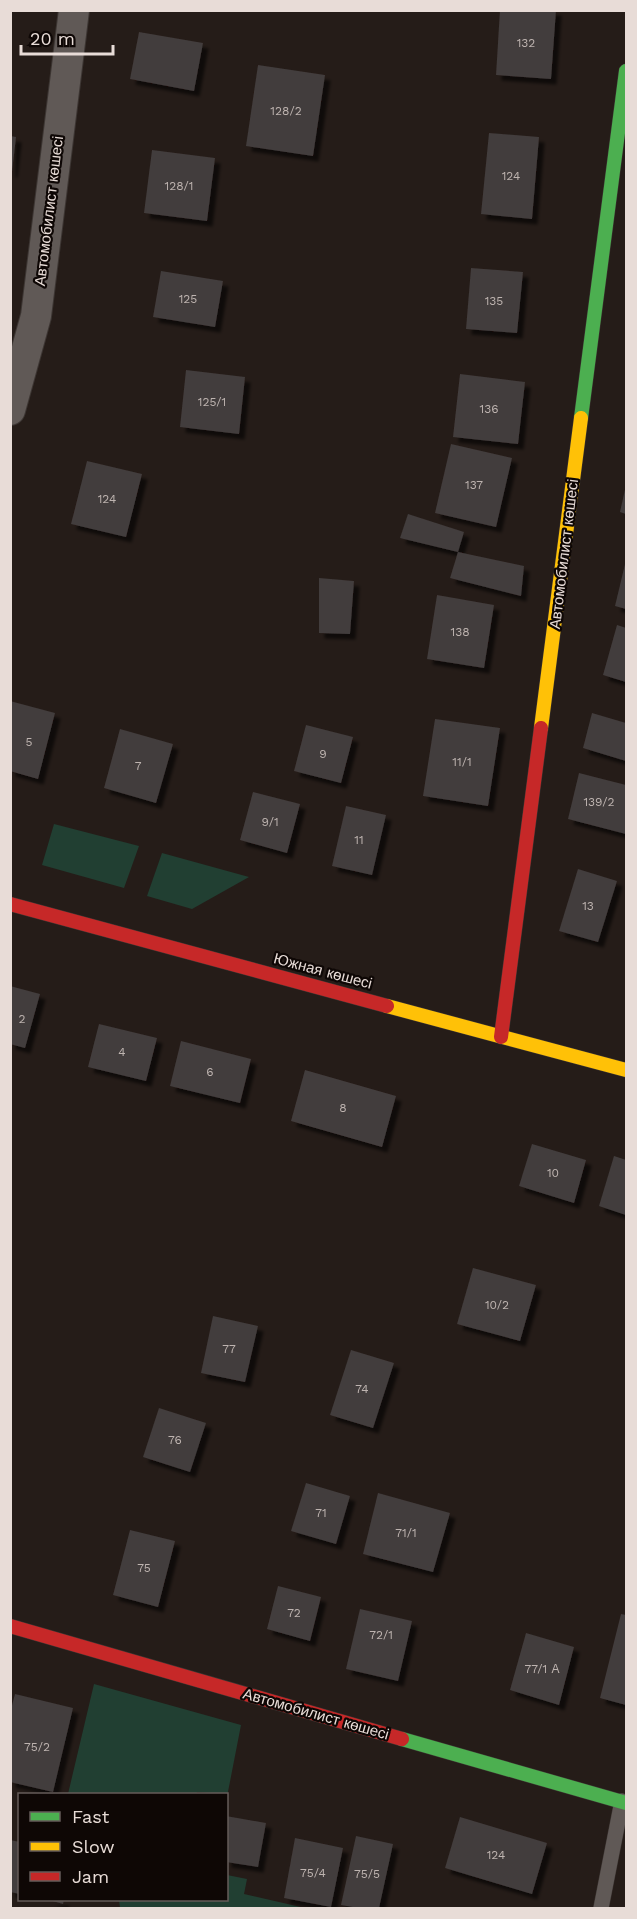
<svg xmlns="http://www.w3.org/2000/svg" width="637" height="1919" font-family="'Work Sans',sans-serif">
  <defs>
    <filter id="shadow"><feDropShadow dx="5.5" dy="5.5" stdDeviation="1.5" flood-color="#0009"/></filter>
  </defs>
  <rect width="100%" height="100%" fill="#251c18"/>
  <!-- green -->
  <g fill="#213f32">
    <polygon points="54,824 139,846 124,888 42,865"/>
    <polygon points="162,853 249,877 192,909 147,896"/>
    <polygon points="94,1684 241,1725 227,1797 226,1794 197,1792 196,1794 68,1794"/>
    <polygon points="227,1875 247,1879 244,1894 305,1908 120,1908 119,1900 226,1900"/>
  </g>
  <!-- building -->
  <g fill="#423c3c" filter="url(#shadow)">
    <polygon points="500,10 556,10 551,79 496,75"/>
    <polygon points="139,32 203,43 194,91 130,79"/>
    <polygon points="258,65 325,75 313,156 246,146"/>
    <polygon points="489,133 539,137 532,219 481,214"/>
    <polygon points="10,136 16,137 12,172 10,172"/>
    <polygon points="152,150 215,158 207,221 144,213"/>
    <polygon points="471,268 523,272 517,333 466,329"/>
    <polygon points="161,271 223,281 215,327 153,317"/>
    <polygon points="186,370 245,377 239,434 180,427"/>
    <polygon points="460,374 525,382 518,444 453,437"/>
    <polygon points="451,444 512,458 496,527 435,513"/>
    <polygon points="87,461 142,474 126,537 71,524"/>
    <polygon points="626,485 626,514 620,512"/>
    <polygon points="408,514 464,532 458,552 400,538"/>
    <polygon points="458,552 524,566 521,596 450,578"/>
    <polygon points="626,560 626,609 615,606"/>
    <polygon points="319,578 354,581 350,634 319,633"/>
    <polygon points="437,595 494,605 484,668 427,659"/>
    <polygon points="617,625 626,628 626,682 603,675"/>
    <polygon points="10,701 55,713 38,779 10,771"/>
    <polygon points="592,713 626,723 626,761 583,748"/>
    <polygon points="435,719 500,728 488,806 423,796"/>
    <polygon points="306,725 353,737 341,783 294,771"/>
    <polygon points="120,729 173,744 156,803 104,788"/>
    <polygon points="579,773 626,785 626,834 568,819"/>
    <polygon points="253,792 300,804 287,853 240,840"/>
    <polygon points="346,806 386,815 372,875 332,866"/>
    <polygon points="578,869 617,881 598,942 559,931"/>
    <polygon points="10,986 40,994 25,1048 10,1044"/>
    <polygon points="99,1024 157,1038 146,1081 88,1067"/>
    <polygon points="181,1041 251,1059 240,1103 170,1086"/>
    <polygon points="305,1070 396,1096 382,1147 291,1121"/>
    <polygon points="532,1144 586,1160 574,1203 519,1186"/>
    <polygon points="614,1156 626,1160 626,1215 599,1206"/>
    <polygon points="473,1268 536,1285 520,1341 457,1324"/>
    <polygon points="213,1316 258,1326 245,1382 201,1373"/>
    <polygon points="351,1350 394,1363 373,1428 330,1415"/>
    <polygon points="159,1408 206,1423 190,1472 143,1457"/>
    <polygon points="306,1483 350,1496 336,1544 291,1531"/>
    <polygon points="378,1493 450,1513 433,1572 363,1554"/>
    <polygon points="130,1530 175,1541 158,1607 113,1595"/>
    <polygon points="278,1586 321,1597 310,1641 267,1629"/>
    <polygon points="360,1609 412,1621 398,1681 346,1669"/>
    <polygon points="621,1614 626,1615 626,1705 600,1698"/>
    <polygon points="526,1633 574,1647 559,1705 510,1690"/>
    <polygon points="15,1694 73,1708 53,1792 10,1782 10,1713"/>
    <polygon points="226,1816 266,1823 258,1867 226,1862"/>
    <polygon points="460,1817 547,1843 532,1894 445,1868"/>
    <polygon points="356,1836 393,1844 379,1908 359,1908 341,1905"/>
    <polygon points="295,1838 343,1848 331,1907 284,1898"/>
    <polygon points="10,1840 20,1842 20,1894 10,1892"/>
    <polygon points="49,1900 64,1900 63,1904"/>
  </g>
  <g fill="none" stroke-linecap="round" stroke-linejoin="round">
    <!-- lane casing -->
    <g stroke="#3d3633" stroke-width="16">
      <polyline id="lane" points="601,1908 622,1801"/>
    </g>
    <!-- street casing -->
    <g stroke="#3d3633" stroke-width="32">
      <polyline id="street" points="10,410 36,316 74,10"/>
    </g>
    <!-- fast casing -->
    <g stroke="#3d3633" stroke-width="15">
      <g id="fast">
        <polyline points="581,418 626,71"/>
        <polyline points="402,1739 626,1803"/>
      </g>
    </g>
    <!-- slow casing -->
    <g stroke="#3d3633" stroke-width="15">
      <g id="slow">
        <polyline points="541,728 581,418"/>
        <polyline points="387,1006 626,1070"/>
      </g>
    </g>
    <!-- jam casing -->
    <g stroke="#3d3633" stroke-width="15">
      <g id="jam">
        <polyline points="10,904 387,1006"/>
        <polyline points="501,1037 541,728"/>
        <polyline points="10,1626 402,1739"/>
      </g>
    </g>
    <!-- lane -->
    <use href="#lane" stroke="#605956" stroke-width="15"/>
    <!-- street -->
    <use href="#street" stroke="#605956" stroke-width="30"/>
    <!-- fast -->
    <use href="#fast" stroke="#4caf50" stroke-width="14"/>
    <!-- slow -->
    <use href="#slow" stroke="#ffc107" stroke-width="14"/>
    <!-- jam -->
    <use href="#jam" stroke="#c62828" stroke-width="14"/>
  </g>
  <g text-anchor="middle" stroke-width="4.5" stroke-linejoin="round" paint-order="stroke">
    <!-- number labels -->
    <g font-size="12" fill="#beb4b0">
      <text x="526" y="47">132</text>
      <text x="286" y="115">128/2</text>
      <text x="511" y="180">124</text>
      <text x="179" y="190">128/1</text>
      <text x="188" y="303">125</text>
      <text x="494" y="305">135</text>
      <text x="212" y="406">125/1</text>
      <text x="489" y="413">136</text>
      <text x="474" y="489">137</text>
      <text x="107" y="503">124</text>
      <text x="460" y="636">138</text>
      <text x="29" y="746">5</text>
      <text x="323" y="758">9</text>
      <text x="462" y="766">11/1</text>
      <text x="138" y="770">7</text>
      <text x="599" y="806">139/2</text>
      <text x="270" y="826">9/1</text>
      <text x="359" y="844">11</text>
      <text x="588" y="910">13</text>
      <text x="22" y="1023">2</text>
      <text x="122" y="1056">4</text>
      <text x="210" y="1076">6</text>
      <text x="343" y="1112">8</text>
      <text x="553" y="1177">10</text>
      <text x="497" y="1309">10/2</text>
      <text x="229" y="1353">77</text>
      <text x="362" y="1393">74</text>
      <text x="175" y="1444">76</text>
      <text x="321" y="1517">71</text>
      <text x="406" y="1537">71/1</text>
      <text x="144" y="1572">75</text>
      <text x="294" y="1617">72</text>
      <text x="381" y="1639">72/1</text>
      <text x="542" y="1673">77/1 А</text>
      <text x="37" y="1751">75/2</text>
      <text x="496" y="1859">124</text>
      <text x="313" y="1877">75/4</text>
      <text x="367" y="1878">75/5</text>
    </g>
    <!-- street labels -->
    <g font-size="15" fill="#e8dcd7" stroke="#0e0705">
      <text transform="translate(49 211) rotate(-83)" y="5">Автомобилист көшесі</text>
      <text transform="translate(564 554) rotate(-83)" y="5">Автомобилист көшесі</text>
      <text transform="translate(323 971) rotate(15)" y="5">Южная көшесі</text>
      <text transform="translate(316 1714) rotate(16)" y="5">Автомобилист көшесі</text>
    </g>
  </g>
  <!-- border -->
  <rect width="637" height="1919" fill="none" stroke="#e8dcd7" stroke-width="24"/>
  <!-- legend -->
  <rect x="18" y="1793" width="210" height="108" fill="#0e0705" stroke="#655c59" stroke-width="1.5"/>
  <rect x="30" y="1812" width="30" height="9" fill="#4caf50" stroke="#655c59" stroke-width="1.5"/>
  <text x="72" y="1823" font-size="18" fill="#e8dcd7">Fast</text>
  <rect x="30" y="1842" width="30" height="9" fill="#ffc107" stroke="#655c59" stroke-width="1.5"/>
  <text x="72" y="1853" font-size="18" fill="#e8dcd7">Slow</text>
  <rect x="30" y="1872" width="30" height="9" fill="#c62828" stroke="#655c59" stroke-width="1.5"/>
  <text x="72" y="1883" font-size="18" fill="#e8dcd7">Jam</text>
  <!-- scale -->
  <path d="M21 45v9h92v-9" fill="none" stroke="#e8dcd7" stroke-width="3"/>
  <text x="30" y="45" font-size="18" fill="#e8dcd7" stroke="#0e0705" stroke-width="4.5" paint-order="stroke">20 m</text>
</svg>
